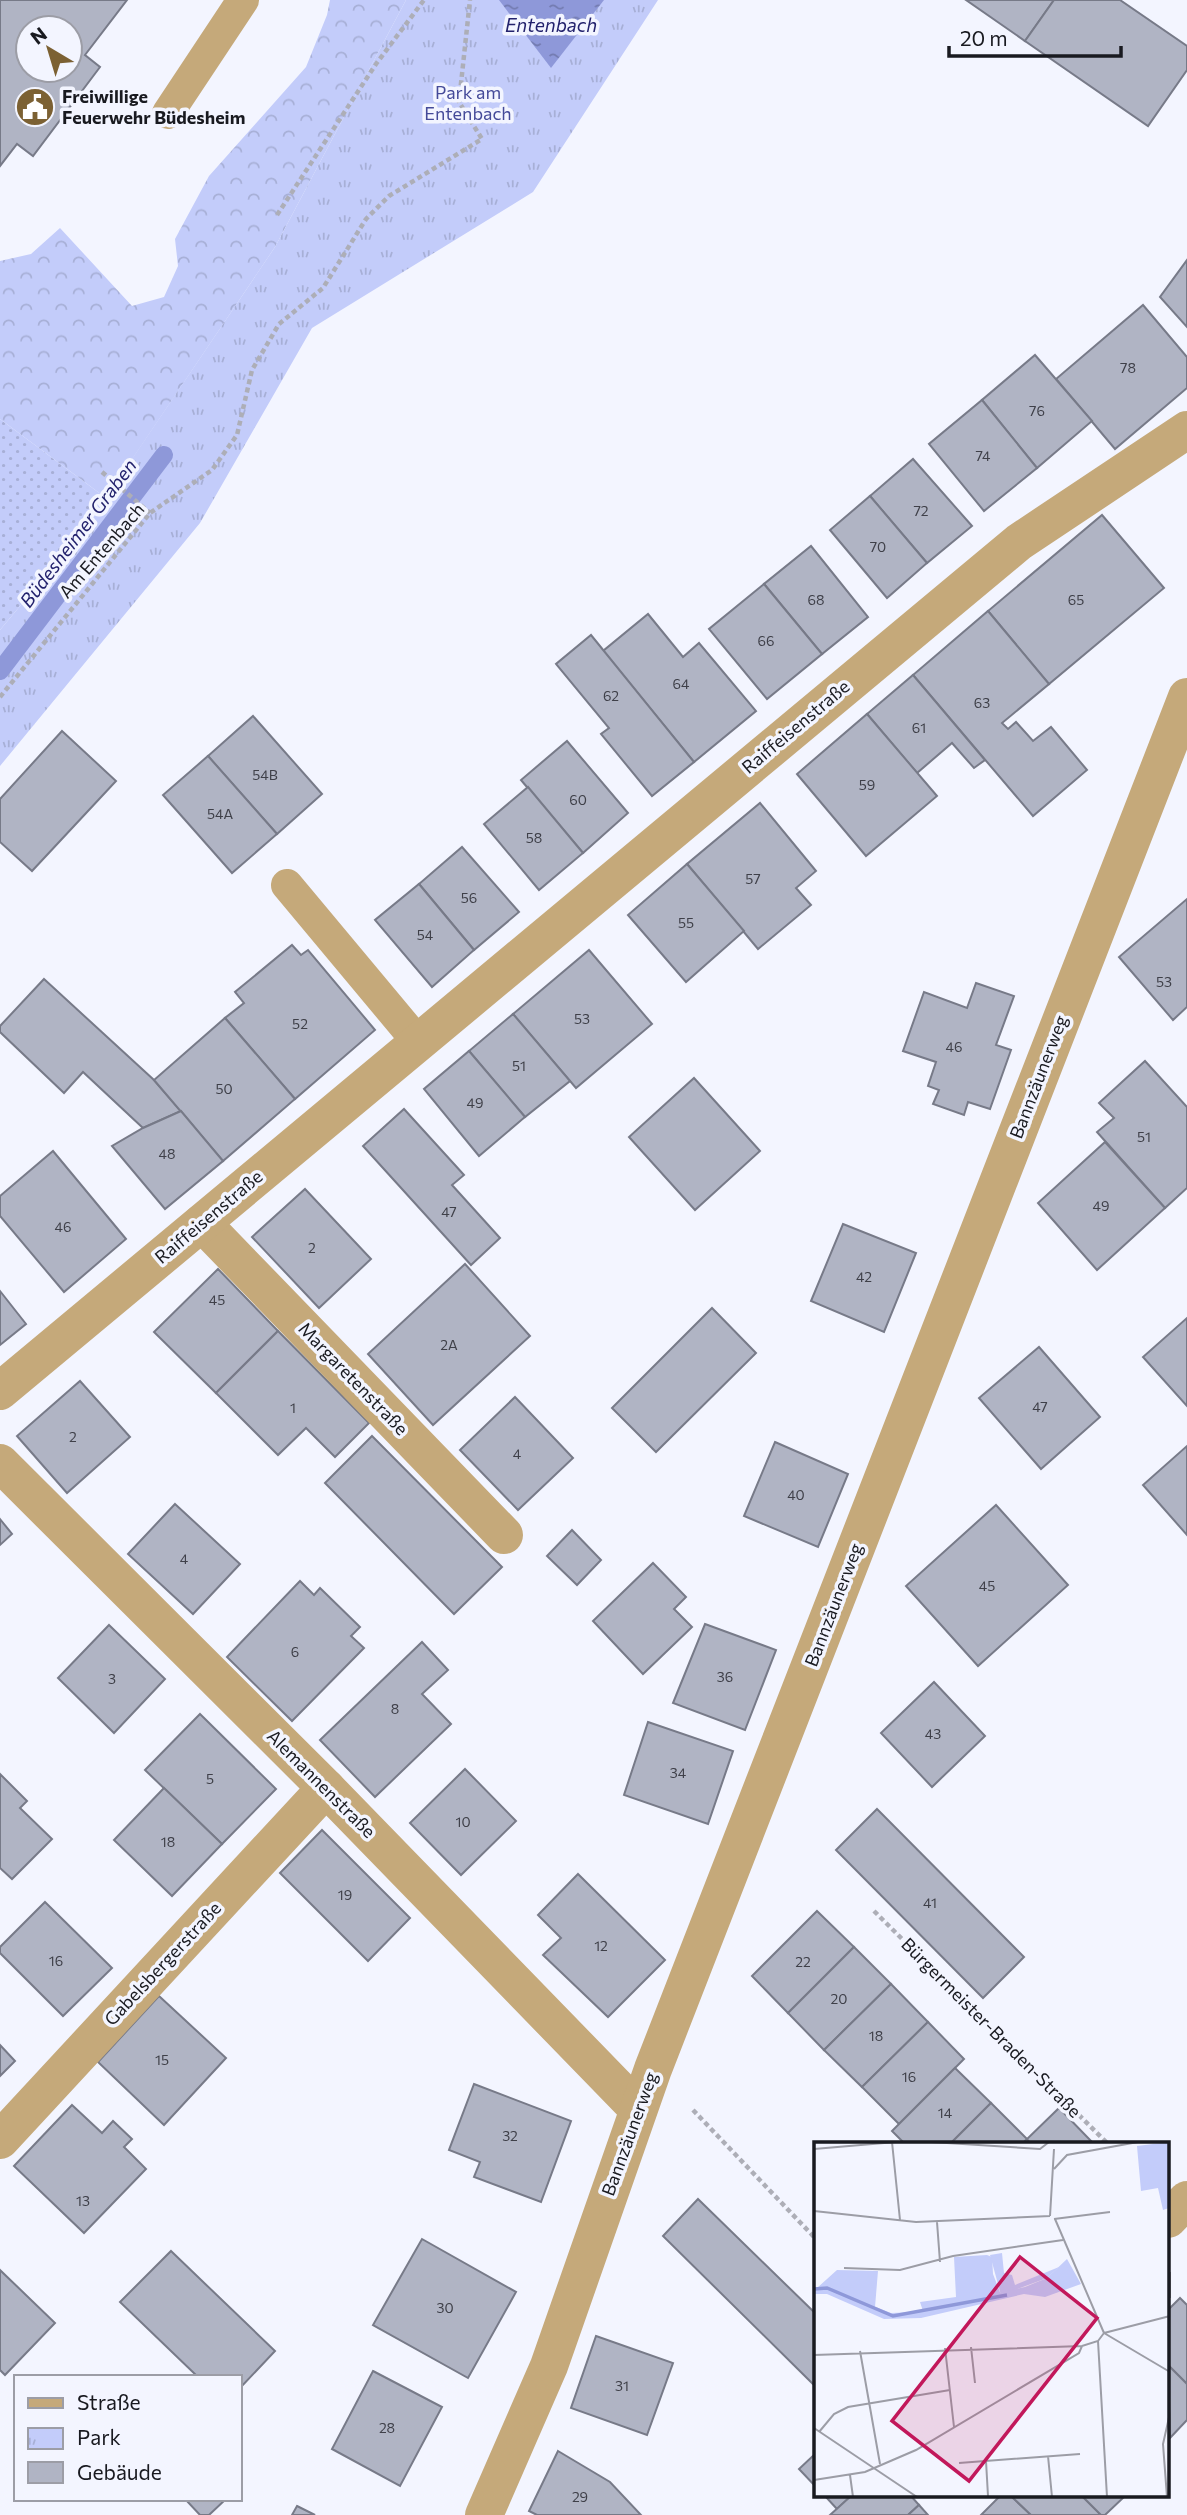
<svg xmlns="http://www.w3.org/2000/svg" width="1187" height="2515" font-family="Commissioner,sans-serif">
  <defs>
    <pattern id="grass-dots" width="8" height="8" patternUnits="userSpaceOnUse" patternTransform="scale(1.75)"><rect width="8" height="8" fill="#c3ccfa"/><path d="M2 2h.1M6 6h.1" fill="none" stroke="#a7afd6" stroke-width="1.8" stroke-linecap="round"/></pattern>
    <pattern id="forest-crowns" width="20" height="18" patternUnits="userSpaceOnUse" patternTransform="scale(1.75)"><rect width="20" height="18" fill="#c3ccfa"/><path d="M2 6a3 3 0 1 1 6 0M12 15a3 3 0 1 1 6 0" fill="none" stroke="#a7afd6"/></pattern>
    <pattern id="park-tufts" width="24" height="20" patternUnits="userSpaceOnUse" patternTransform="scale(1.75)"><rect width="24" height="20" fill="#c3ccfa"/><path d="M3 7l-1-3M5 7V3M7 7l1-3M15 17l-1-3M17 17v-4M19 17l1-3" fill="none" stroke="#a7afd6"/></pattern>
    <pattern id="water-ripples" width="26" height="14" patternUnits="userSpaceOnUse" patternTransform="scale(1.75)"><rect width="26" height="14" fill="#8e98d9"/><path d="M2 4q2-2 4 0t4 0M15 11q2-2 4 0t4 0" fill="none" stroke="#737bb0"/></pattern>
  </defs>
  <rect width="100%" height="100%" fill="#f3f5ff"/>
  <!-- grass -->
  <polygon fill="url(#grass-dots)" points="0,419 106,498 86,527 0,630"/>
  <!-- forest -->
  <polygon fill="url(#forest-crowns)" points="330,0 406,0 275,247 106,498 0,419 0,261 31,254 60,228 132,306 164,297 178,266 175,239 209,176 306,67 327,15"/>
  <!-- park -->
  <polygon fill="url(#park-tufts)" points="406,0 658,0 533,192 312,328 200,523 0,766 0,630 86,527 275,247"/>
  <!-- water -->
  <polygon fill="url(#water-ripples)" points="499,0 604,0 551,68"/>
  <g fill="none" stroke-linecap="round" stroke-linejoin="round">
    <!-- stream -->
    <polyline stroke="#8e98d9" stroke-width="18" points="0,671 164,455"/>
  </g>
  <!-- building -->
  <g fill="#b0b4c4" stroke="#777a88" stroke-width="2" fill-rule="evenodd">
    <path d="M0 0H127L85 55 100 67 33 156 17 144 0 166ZM28 28H70V70H28Z"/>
    <polygon points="966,0 1054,0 1025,41"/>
    <polygon points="1054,0 1120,0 1187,46 1187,70 1148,126 1025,41"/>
    <polygon points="1187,260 1187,327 1160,297"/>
    <polygon points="1143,305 1187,357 1187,388 1115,449 1056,379"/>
    <polygon points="1035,355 1092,421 1037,468 982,400"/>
    <polygon points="982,400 1037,468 984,511 929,444"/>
    <polygon points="913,459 972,526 927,563 870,496"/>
    <polygon points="870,496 927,563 887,598 830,530"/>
    <polygon points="1102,515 1164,588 1049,684 988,611"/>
    <polygon points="811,546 868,617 822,654 764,584"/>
    <polygon points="764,584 822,654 767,699 709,629"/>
    <polygon points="988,611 1049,684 1002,723 1008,729 1016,722 1033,741 1051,727 1087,770 1033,816 913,675"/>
    <polygon points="648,614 683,657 699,643 756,711 694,762 603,651"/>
    <polygon points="591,635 694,762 652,796 601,734 609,728 556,664"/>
    <polygon points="913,675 985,760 974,768 952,743 917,773 867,714"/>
    <polygon points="867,714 937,796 866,856 797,774"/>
    <polygon points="253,716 322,794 277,834 208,756"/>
    <polygon points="62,731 116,781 32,871 0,842 0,799"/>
    <polygon points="567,741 628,813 583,853 521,780"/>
    <polygon points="208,756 277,834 232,873 163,795"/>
    <polygon points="528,787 583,853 539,890 484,824"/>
    <polygon points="760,803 816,871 796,888 811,905 758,949 687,864"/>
    <polygon points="462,847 519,912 474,950 419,884"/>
    <polygon points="687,864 744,931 686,982 628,915"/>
    <polygon points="419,884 474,950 432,987 375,920"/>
    <polygon points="1187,899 1187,1007 1173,1020 1119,957"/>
    <polygon points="292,945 301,955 308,950 375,1030 295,1099 225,1018 244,1003 235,992"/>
    <polygon points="589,950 652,1024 576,1088 513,1014"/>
    <polygon points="44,979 154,1080 181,1111 143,1128 83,1072 64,1093 0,1032 0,1026"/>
    <polygon points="976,983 1014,996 996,1045 1011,1050 990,1109 968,1102 964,1115 933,1104 939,1090 928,1086 936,1062 903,1051 924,992 967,1008"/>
    <polygon points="513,1014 570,1081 525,1117 469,1051"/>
    <polygon points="225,1018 295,1099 223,1161 154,1080"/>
    <polygon points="469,1051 525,1117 479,1156 424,1089"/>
    <polygon points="1145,1061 1187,1107 1187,1188 1165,1208 1097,1132 1114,1118 1099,1103"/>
    <polygon points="694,1078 760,1151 695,1210 629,1137"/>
    <polygon points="404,1109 464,1175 452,1185 500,1238 471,1265 363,1146"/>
    <polygon points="181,1111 223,1161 165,1209 112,1146 143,1128"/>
    <polygon points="1105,1142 1165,1208 1097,1270 1038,1203"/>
    <polygon points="53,1151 126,1239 64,1292 0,1216 0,1196"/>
    <polygon points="305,1189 371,1259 319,1308 252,1237"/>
    <polygon points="843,1224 916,1253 884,1332 811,1301"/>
    <polygon points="465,1264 530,1336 433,1425 368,1354"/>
    <polygon points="218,1269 278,1331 216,1393 154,1332"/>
    <polygon points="0,1291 26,1324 0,1345"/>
    <polygon points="712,1308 756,1353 656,1452 612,1408"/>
    <polygon points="1187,1318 1187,1406 1143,1357"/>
    <polygon points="278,1331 369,1423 335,1457 306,1428 278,1455 216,1393"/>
    <polygon points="1039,1347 1100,1417 1041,1469 979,1398"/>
    <polygon points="80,1381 130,1437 67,1493 17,1436"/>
    <polygon points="515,1397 573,1458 518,1510 460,1450"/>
    <polygon points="372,1436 502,1567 454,1614 325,1483"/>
    <polygon points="775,1442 848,1474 818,1547 744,1516"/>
    <polygon points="1187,1446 1187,1535 1143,1485"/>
    <polygon points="175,1504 240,1564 193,1614 128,1554"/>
    <polygon points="996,1505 1068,1585 978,1666 906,1586"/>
    <polygon points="0,1519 12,1534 0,1545"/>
    <polygon points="572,1530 601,1560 577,1585 547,1556"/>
    <polygon points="653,1563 686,1597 674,1609 692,1627 643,1674 593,1621"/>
    <polygon points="300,1581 314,1595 320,1588 360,1627 351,1636 364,1648 292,1721 227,1657"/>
    <polygon points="705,1624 776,1650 745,1730 673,1703"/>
    <polygon points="109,1625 165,1679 114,1733 58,1678"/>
    <polygon points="422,1642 448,1670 422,1694 451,1724 375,1797 320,1740"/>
    <polygon points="934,1682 985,1736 932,1787 881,1733"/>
    <polygon points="200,1714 276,1789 222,1844 145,1770"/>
    <polygon points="648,1722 733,1751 708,1824 624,1795"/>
    <polygon points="465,1769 516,1821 461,1875 410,1823"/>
    <polygon points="0,1774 27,1801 20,1808 52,1839 12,1879 0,1868"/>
    <polygon points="164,1788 222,1844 172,1896 114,1840"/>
    <polygon points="877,1809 1024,1957 983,1998 836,1850"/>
    <polygon points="322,1830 410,1918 368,1961 280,1873"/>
    <polygon points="578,1874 665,1960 608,2017 543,1955 561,1938 538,1915"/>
    <polygon points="45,1902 112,1968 63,2016 0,1953 0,1947"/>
    <polygon points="817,1911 854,1947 788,2013 752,1976"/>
    <polygon points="854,1947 891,1984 824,2050 788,2013"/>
    <polygon points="891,1984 928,2022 862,2087 824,2050"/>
    <polygon points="159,1996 226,2058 164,2125 98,2062"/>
    <polygon points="928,2022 964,2059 899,2124 862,2087"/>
    <polygon points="0,2045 15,2061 0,2076"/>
    <polygon points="955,2068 991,2103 950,2144 905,2144 892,2131"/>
    <polygon points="474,2084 571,2121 541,2202 474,2177 480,2162 449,2150"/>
    <polygon points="991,2103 1027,2139 1022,2144 950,2144"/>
    <polygon points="72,2105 102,2133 113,2121 132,2139 124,2147 146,2169 84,2233 14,2166"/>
    <polygon points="1059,2108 1094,2144 1031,2144 1027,2139"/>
    <polygon points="698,2199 816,2314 816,2387 663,2236"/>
    <polygon points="422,2239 516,2292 468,2378 373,2325"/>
    <polygon points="171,2251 275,2351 240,2388 240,2377 198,2377 120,2302"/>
    <polygon points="0,2270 55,2323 5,2375 0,2370"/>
    <polygon points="1180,2298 1187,2305 1187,2384 1168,2365 1168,2310"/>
    <polygon points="596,2336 673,2363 647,2435 571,2408"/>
    <polygon points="1168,2365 1187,2384 1187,2420 1170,2438"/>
    <polygon points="373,2371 442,2407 400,2486 332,2449"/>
    <polygon points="558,2451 610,2482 641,2515 537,2515 529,2511"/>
    <polygon points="816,2453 816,2487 799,2469"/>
    <polygon points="825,2496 851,2496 837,2509"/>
    <polygon points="851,2496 911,2496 919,2505 908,2515 830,2515"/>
    <polygon points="1000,2496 1011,2496 1031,2515 981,2515"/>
    <polygon points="1011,2496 1082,2496 1101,2515 1031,2515"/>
    <polygon points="1082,2496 1125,2496 1105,2515 1101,2515"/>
    <polygon points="185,2499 226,2499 209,2515 200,2515"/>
    <polygon points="919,2505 928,2515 908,2515"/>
    <polygon points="297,2506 315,2515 292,2515"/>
  </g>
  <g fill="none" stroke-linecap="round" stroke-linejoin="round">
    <!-- path -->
    <g stroke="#adaeb7" stroke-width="4.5" stroke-dasharray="5 3.5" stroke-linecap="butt">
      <polyline points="277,215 376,64 424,0"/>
      <polyline points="102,472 150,513"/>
      <polyline points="0,697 150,513 212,470 237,435 252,370 279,324 323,288 366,219 389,196 482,139 459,102 470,0"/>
      <polyline points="874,1911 1108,2144"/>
      <polyline points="693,2110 816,2239"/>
    </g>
    <!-- service -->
    <g stroke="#c5a97a" stroke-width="32">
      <polyline points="168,113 243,0"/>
      <polyline points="287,885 418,1042"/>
    </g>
    <!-- minor -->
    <g stroke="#c5a97a" stroke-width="38">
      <polyline points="202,1223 504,1535"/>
      <polyline points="0,1463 326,1788 638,2109"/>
      <polyline points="0,2140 326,1788"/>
      <polyline points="1168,2219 1187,2200"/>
      <polyline points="484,2515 549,2366 653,2069 1187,697"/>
    </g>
    <!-- tertiary -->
    <polyline stroke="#c5a97a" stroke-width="38" points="0,1391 1019,542 1187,430"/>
  </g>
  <!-- icons -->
  <defs>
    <g id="civic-disc" transform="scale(2.0125)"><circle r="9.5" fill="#7c6133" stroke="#f3f5ff"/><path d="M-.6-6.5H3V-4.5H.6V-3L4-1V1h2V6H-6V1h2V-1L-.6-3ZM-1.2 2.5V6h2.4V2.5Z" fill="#fff"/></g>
  </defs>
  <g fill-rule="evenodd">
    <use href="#civic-disc" x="35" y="107"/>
  </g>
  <g text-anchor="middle" stroke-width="7" stroke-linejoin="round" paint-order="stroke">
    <!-- number labels -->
    <g font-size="14" fill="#3f4049">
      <text x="1128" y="373">78</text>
      <text x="1037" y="416">76</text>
      <text x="983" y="461">74</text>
      <text x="921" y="516">72</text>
      <text x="878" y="552">70</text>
      <text x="816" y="605">68</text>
      <text x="1076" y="605">65</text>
      <text x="766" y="646">66</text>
      <text x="681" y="689">64</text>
      <text x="611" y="701">62</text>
      <text x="982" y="708">63</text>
      <text x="919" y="733">61</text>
      <text x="265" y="780">54B</text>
      <text x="867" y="790">59</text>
      <text x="578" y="805">60</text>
      <text x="220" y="819">54A</text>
      <text x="534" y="843">58</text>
      <text x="753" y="884">57</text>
      <text x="469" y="903">56</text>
      <text x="686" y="928">55</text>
      <text x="425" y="940">54</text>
      <text x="1164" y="987">53</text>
      <text x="582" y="1024">53</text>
      <text x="300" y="1029">52</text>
      <text x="954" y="1052">46</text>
      <text x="519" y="1071">51</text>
      <text x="224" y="1094">50</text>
      <text x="475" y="1108">49</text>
      <text x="1144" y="1142">51</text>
      <text x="167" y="1159">48</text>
      <text x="1101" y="1211">49</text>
      <text x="449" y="1217">47</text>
      <text x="63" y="1232">46</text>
      <text x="312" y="1253">2</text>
      <text x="864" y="1282">42</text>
      <text x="217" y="1305">45</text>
      <text x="449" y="1350">2A</text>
      <text x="1040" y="1412">47</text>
      <text x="293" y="1413">1</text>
      <text x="73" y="1442">2</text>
      <text x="517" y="1459">4</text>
      <text x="796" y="1500">40</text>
      <text x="184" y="1564">4</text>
      <text x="987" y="1591">45</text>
      <text x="295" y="1657">6</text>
      <text x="725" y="1682">36</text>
      <text x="112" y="1684">3</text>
      <text x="395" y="1714">8</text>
      <text x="933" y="1739">43</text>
      <text x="678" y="1778">34</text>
      <text x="210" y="1784">5</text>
      <text x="463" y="1827">10</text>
      <text x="168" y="1847">18</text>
      <text x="345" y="1900">19</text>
      <text x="930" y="1908">41</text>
      <text x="601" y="1951">12</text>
      <text x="56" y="1966">16</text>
      <text x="803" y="1967">22</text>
      <text x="839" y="2004">20</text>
      <text x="876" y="2041">18</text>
      <text x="162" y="2065">15</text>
      <text x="909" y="2082">16</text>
      <text x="945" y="2118">14</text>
      <text x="510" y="2141">32</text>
      <text x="83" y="2206">13</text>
      <text x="445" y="2313">30</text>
      <text x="622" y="2391">31</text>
      <text x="387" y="2433">28</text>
      <text x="580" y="2502">29</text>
    </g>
    <!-- park labels -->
    <g font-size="18" fill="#444a99" stroke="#f3f5ff">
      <text x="468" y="99">Park am<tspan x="468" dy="21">Entenbach</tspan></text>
    </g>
    <!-- poi labels -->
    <g font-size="18" font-weight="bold" fill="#191a20" stroke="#f3f5ff" text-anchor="start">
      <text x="62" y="103">Freiwillige<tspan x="62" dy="21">Feuerwehr Büdesheim</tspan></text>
    </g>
    <!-- street labels -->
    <g font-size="18" fill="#191a20" stroke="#f3f5ff">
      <text transform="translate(102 551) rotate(-49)" y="6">Am Entenbach</text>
      <text transform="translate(796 727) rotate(-40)" y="6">Raiffeisenstraße</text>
      <text transform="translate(1039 1077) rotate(-69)" y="6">Bannzäunerweg</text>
      <text transform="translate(209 1217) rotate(-40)" y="6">Raiffeisenstraße</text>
      <text transform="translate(353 1379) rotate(46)" y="6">Margaretenstraße</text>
      <text transform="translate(834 1605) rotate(-69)" y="6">Bannzäunerweg</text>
      <text transform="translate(321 1784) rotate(45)" y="6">Alemannenstraße</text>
      <text transform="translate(163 1964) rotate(-47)" y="6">Gabelsbergerstraße</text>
      <text transform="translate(991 2028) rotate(45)" y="6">Bürgermeister-Braden-Straße</text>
      <text transform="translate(630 2134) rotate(-70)" y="6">Bannzäunerweg</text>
    </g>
    <!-- water labels -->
    <g font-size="19" font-style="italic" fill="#23226d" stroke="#f3f5ff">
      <text x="551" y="32">Entenbach</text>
      <text transform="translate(78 533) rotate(-53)" y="7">Büdesheimer Graben</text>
    </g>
  </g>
  <!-- overview -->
  <g transform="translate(814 2142)">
    <rect width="355" height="355" fill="#f3f5ff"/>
    <path d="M173 113 178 115 179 132 187 153 109 169 106 160 142 155 140 115ZM23 128 64 129 61 165 3 146Z" fill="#c3ccfa"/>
    <path d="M188 111 190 131 198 133 201 143 245 125 233 136 187 153 176 113Z" fill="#c3ccfa"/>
    <path d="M355 0V66L349 68 344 46 327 49 323 4Z" fill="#c3ccfa"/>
    <path d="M253 117 267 142 231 155 210 152 107 176 70 177 13 152H0V146H13L77 171 102 170 211 145 233 136Z" fill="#c3ccfa"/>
    <path fill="none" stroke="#8e98d9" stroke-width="3.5" d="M0 147 13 146 79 174 193 153"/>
    <path fill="none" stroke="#9c9da6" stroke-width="2" d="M78 0 86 78M117 0 226 7 235 0M0 7 82 0M240 27 253 13 324 0M0 69 102 80 236 74M236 74 240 7M240 77 296 70M241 77 290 191M123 80 126 120M30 126 86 128 139 114 249 98M356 130V156M290 191 356 230M290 191 356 174M284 199 293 355M157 205 161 241M131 206 140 285M46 209 66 322M0 213 268 204 284 199 290 191M0 286 103 355M5 290 20 272 34 265 136 248M234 314 238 355M172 319 174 354M145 321 266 312M36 333 39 355M0 338 51 330 102 308 265 211 268 204M353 355 349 302 356 271"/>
    <path fill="#c2185b" fill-opacity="0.15" stroke="#c2185b" stroke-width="3.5" d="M206 115 283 176 155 339 78 279Z"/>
    <rect width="355" height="355" fill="none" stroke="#191a20" stroke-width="3.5"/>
  </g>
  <!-- legend -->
  <rect x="14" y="2375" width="228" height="126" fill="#f3f5ff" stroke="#9c9da6" stroke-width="2"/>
  <rect x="28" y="2398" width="35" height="10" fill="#c5a97a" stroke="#9c9da6" stroke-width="2"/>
  <text x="77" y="2410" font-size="21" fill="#191a20">Straße</text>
  <rect x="28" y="2428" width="35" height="21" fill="url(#park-tufts)" stroke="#9c9da6" stroke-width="2"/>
  <text x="77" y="2445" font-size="21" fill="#191a20">Park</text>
  <rect x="28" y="2462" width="35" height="21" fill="#b0b4c4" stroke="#9c9da6" stroke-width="2"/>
  <text x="77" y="2480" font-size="21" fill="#191a20">Gebäude</text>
  <!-- north arrow -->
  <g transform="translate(49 49) rotate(322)"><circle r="33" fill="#f3f5ff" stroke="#9c9da6" stroke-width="2"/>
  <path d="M0-5L12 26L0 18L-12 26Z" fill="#7c6133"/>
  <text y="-10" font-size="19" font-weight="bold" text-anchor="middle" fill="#191a20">N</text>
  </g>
  <!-- scale -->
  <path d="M949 46v10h172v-10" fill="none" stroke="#191a20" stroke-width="3.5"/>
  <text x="960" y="46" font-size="21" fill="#191a20" stroke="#f3f5ff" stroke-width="5" paint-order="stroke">20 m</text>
</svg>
